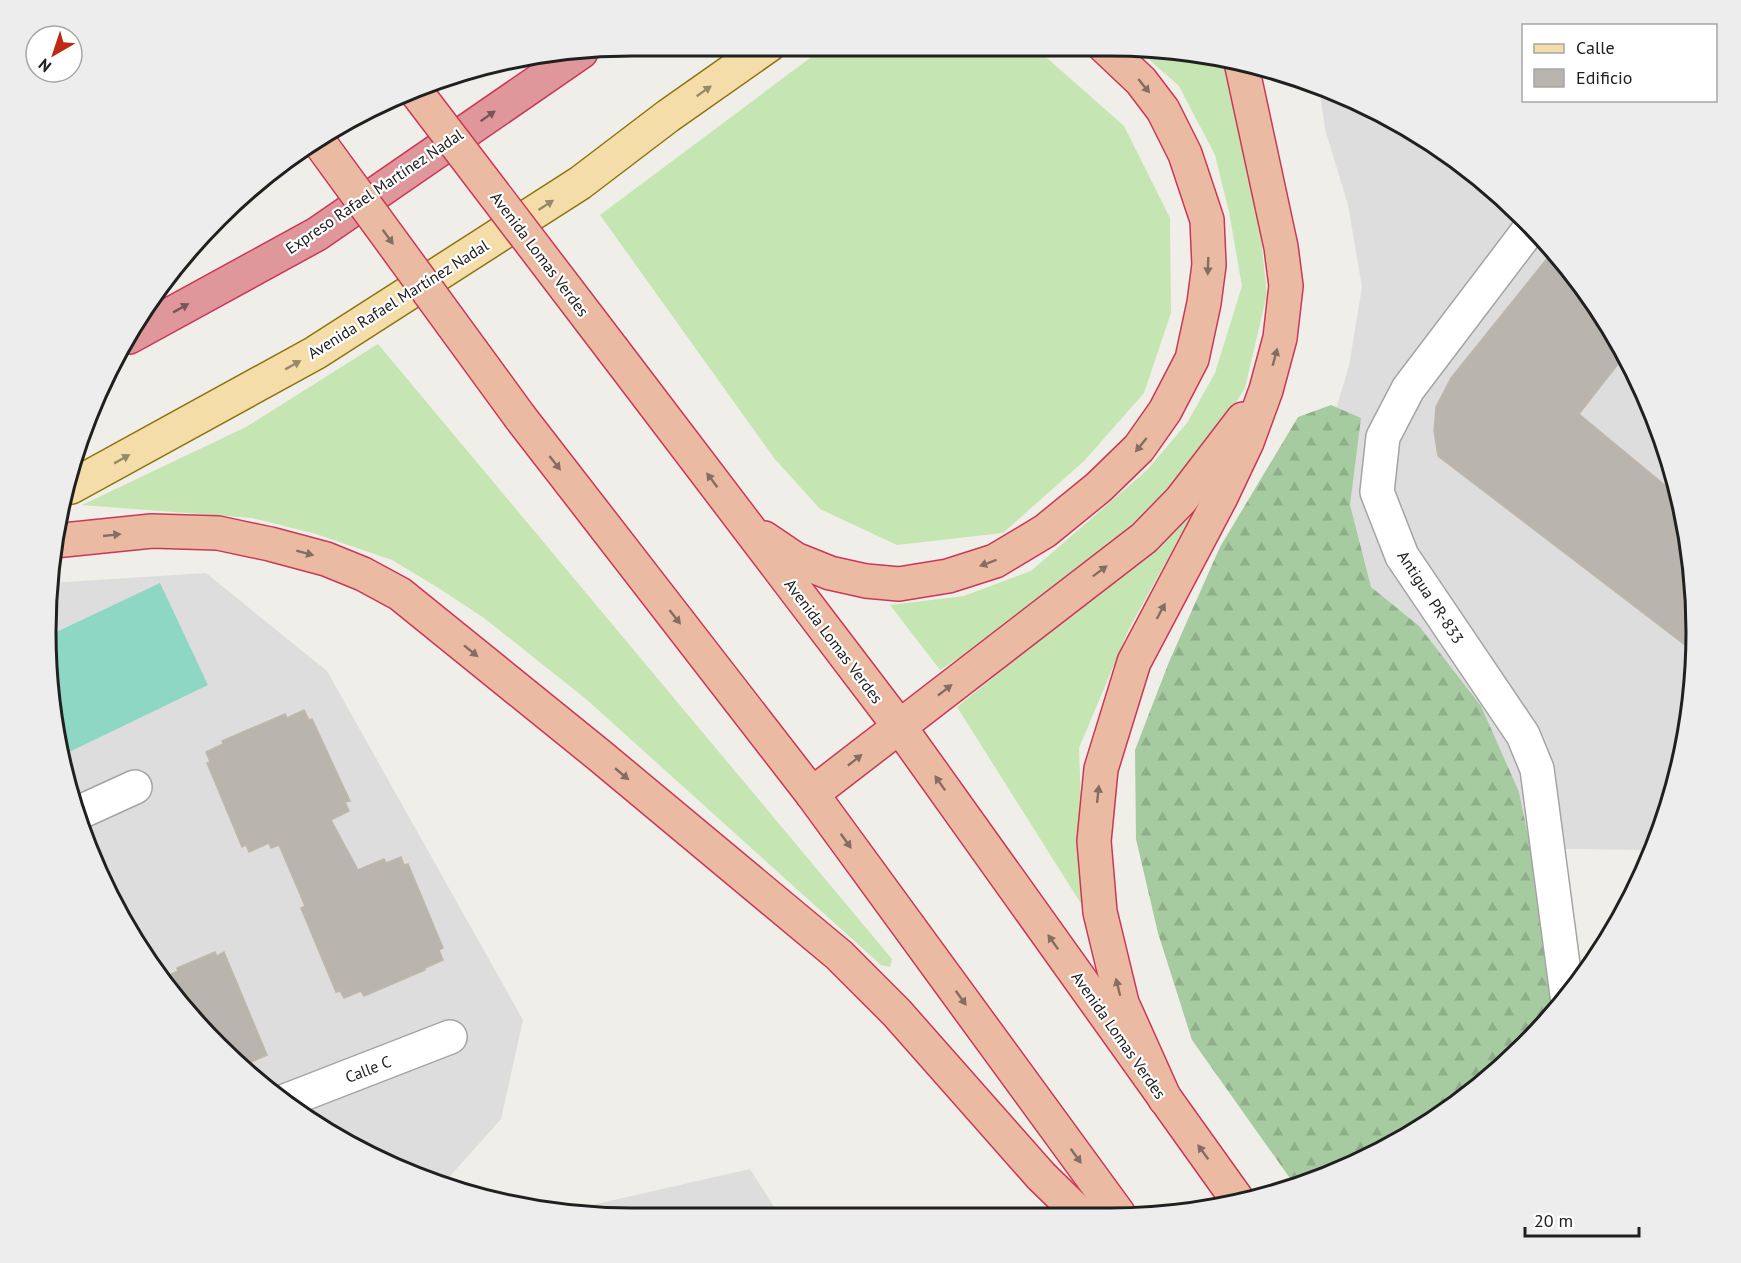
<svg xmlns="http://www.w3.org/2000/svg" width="1741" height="1263" font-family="'PT Sans',sans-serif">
  <defs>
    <pattern id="forest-firs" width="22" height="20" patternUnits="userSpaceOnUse" patternTransform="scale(1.5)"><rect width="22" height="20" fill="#a7cba0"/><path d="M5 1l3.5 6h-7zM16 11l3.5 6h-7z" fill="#8fae8a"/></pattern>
  </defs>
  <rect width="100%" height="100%" fill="#f0eee8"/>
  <!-- residential -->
  <g fill="#dedddd">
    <polygon points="1319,85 1334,90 1435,144 1496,191 1575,274 1635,372 1676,479 1695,593 1691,708 1665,820 1651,850 1167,844 1324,448 1349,366 1362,287 1348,205 1325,129"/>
    <polygon points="206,573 327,671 523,1020 501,1119 444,1183 339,1140 245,1073 166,989 90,856 50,708 50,583"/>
    <polygon points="750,1169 780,1216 593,1217 561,1212"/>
  </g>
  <!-- grass -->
  <g fill="#c5e5b3">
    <polygon points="839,45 1022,45 1038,50 1124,126 1170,218 1171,313 1144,393 1084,461 1003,533 897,545 820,509 774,458 600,215 818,52"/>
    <polygon points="1136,48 1224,60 1243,128 1256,194 1267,294 1245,388 1212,441 1168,491 1116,540 993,636 940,670 890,605 964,596 1031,571 1147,470 1187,423 1215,373 1242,286 1229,212 1215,155 1179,86"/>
    <polygon points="378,344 892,959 890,967 881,965 586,699 484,618 437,587 392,560 316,534 252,518 82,505 246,427"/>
    <polygon points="1191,516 1129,629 1079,748 1085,910 957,707"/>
  </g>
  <!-- forest -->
  <polygon fill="url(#forest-firs)" points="1331,405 1361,418 1350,505 1371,587 1419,626 1481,706 1519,792 1535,871 1557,1008 1551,1018 1467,1097 1334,1173 1294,1184 1192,1040 1158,933 1136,839 1135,750 1169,662 1220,547 1298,417"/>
  <!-- pitch -->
  <polygon fill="#8dd7c4" points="160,583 208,685 63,755 50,708 50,635"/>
  <!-- building -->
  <g fill="#b9b4ad" stroke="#c0b7ab" stroke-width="1.5">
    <polygon points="1553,251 1575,274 1625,355 1579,414 1679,497 1695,593 1693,651 1438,456 1434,431 1436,407 1451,378"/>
    <polygon points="304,710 309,720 312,719 350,801 345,802 349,811 331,820 358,870 384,859 386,863 401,857 404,865 408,864 443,948 439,950 443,960 425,968 425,970 364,996 361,991 344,998 340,991 336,992 301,908 305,906 279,845 271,848 269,843 249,852 246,845 242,847 207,763 210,762 206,752 223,744 222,741 285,714 287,718"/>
    <polygon points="215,952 217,956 224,952 267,1055 240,1067 166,989 161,979 178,971 177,968"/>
  </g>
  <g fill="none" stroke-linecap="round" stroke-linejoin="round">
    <!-- minor casing -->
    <g stroke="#a4a4a4" stroke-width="36">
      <g id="minor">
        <polyline points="1531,227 1408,389 1383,437 1377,492 1402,556 1523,735 1537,769 1567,995"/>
        <polyline points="78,813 135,787"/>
        <polyline points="285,1101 450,1037"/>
      </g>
    </g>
    <!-- primary casing -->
    <g stroke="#8e740e" stroke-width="36">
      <polyline id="primary" points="71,487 315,353 580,183 668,116 769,45"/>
    </g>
    <!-- trunk casing -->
    <g stroke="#cb3757" stroke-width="36">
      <g id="trunk">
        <polyline points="613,350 899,726 1237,1199"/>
        <polyline points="520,417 812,794 1118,1213"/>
        <polyline points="764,538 795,559 830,573 866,581 899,584 948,576 995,561 1045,531 1099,487 1139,448 1165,411 1192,359 1204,303 1209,265 1207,220 1185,154 1163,110 1141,81 1103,45"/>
        <polyline points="54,541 152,531 218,533 270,544 326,559 363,574 400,594 599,755 839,955 897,1013 1041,1176 1080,1214"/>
        <polyline points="812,794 1144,538 1181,500 1243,419"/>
        <polyline points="1165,1099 1122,1003 1100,912 1094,841 1101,769 1134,662 1221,497 1247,442 1266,390 1280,338 1286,286 1281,247 1241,62"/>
      </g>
    </g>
    <!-- motorway casing -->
    <g stroke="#cb3757" stroke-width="36">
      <polyline id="motorway" points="129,337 317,234 581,52"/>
    </g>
    <!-- minor -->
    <use href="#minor" stroke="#fff" stroke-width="33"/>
    <!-- primary -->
    <use href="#primary" stroke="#f4dda9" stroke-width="33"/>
    <!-- trunk -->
    <use href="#trunk" stroke="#eabaa2" stroke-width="33"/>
    <!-- motorway -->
    <use href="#motorway" stroke="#df979b" stroke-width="33"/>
    <!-- trunk-bridge casing -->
    <g stroke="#cb3757" stroke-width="36" stroke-linecap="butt">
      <g id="trunk-bridge">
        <polyline points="417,93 613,350"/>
        <polyline points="317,139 520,417"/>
      </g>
    </g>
    <!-- trunk-bridge -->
    <use href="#trunk-bridge" stroke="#eabaa2" stroke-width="33"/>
  </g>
  <!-- one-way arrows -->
  <defs><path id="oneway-solid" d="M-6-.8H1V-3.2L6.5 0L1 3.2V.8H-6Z" transform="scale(1.5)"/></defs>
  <g fill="#856d61">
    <use href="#oneway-solid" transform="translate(1144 86) rotate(51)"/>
    <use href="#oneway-solid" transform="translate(388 237) rotate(54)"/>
    <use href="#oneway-solid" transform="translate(1208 266) rotate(92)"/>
    <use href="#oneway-solid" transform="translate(1275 357) rotate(-75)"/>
    <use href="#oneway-solid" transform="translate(1141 445) rotate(129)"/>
    <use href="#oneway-solid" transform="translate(555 463) rotate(52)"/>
    <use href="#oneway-solid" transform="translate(712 480) rotate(-127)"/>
    <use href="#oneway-solid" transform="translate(112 535) rotate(-6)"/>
    <use href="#oneway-solid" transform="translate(305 553) rotate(15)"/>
    <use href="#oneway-solid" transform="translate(988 563) rotate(160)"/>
    <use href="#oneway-solid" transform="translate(1100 571) rotate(-37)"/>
    <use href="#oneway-solid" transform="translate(1161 611) rotate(-62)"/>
    <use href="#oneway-solid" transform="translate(675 617) rotate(52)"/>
    <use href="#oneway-solid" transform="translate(471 651) rotate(39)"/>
    <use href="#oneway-solid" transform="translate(945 690) rotate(-38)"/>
    <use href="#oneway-solid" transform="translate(855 760) rotate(-38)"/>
    <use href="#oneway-solid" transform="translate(622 774) rotate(40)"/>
    <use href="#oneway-solid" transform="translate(940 783) rotate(-125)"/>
    <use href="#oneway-solid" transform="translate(1098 794) rotate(-84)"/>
    <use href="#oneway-solid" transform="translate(846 841) rotate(54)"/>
    <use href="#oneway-solid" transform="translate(1053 942) rotate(-125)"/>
    <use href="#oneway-solid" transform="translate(1118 987) rotate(-104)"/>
    <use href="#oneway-solid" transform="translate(961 998) rotate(54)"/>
    <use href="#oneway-solid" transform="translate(1203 1152) rotate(-126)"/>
    <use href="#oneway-solid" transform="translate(1076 1156) rotate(54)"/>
  </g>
  <g fill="#95886b">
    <use href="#oneway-solid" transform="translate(704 91) rotate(-35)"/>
    <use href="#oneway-solid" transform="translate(546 205) rotate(-33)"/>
    <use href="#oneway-solid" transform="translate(293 365) rotate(-29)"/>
    <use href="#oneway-solid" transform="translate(122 459) rotate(-29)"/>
  </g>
  <g fill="#765657">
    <use href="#oneway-solid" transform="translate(488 116) rotate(-35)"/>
    <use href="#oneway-solid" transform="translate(181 308) rotate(-29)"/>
  </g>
  <g text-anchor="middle" stroke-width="4.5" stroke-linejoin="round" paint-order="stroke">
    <!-- street labels -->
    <g font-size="16" fill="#202020" stroke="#fff">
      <text transform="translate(374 191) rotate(-34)" y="6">Expreso Rafael Martínez Nadal</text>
      <text transform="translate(540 254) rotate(53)" y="6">Avenida Lomas Verdes</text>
      <text transform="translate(398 299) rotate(-32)" y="6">Avenida Rafael Martínez Nadal</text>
      <text transform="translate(1431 597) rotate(57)" y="6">Antigua PR-833</text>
      <text transform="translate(834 641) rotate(53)" y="6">Avenida Lomas Verdes</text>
      <text transform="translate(1119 1035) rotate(55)" y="6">Avenida Lomas Verdes</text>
      <text transform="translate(368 1069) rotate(-21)" y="6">Calle C</text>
    </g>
  </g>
  <!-- crop -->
  <path d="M0 0H1741V1263H0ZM632 56H1110A576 576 0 0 1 1686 632V632A576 576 0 0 1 1110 1208H632A576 576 0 0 1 56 632V632A576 576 0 0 1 632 56Z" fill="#ededed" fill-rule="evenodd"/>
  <path fill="none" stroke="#202020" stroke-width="3" d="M632 56H1110A576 576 0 0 1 1686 632V632A576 576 0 0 1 1110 1208H632A576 576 0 0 1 56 632V632A576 576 0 0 1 632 56Z"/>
  <!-- legend -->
  <rect x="1522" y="24" width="195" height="78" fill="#ffffff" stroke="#a6a6a6" stroke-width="1.5"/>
  <rect x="1534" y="44" width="30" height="9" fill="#f4dda9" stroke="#a6a6a6" stroke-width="1.5"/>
  <text x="1576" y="54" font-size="18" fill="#202020">Calle</text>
  <rect x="1534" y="69" width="30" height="18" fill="#b9b4ad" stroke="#a6a6a6" stroke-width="1.5"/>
  <text x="1576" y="84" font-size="18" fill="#202020">Edificio</text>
  <!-- north arrow -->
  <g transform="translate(54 54) rotate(219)"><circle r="28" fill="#ffffff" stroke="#a6a6a6" stroke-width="1.5"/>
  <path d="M0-4.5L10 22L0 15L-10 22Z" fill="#bd2913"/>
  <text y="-9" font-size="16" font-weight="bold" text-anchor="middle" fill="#202020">N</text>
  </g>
  <!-- scale -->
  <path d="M1525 1227v9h114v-9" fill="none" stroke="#202020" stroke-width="3"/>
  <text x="1534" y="1227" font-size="18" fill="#202020" stroke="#ffffff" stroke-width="4.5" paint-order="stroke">20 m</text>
</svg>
